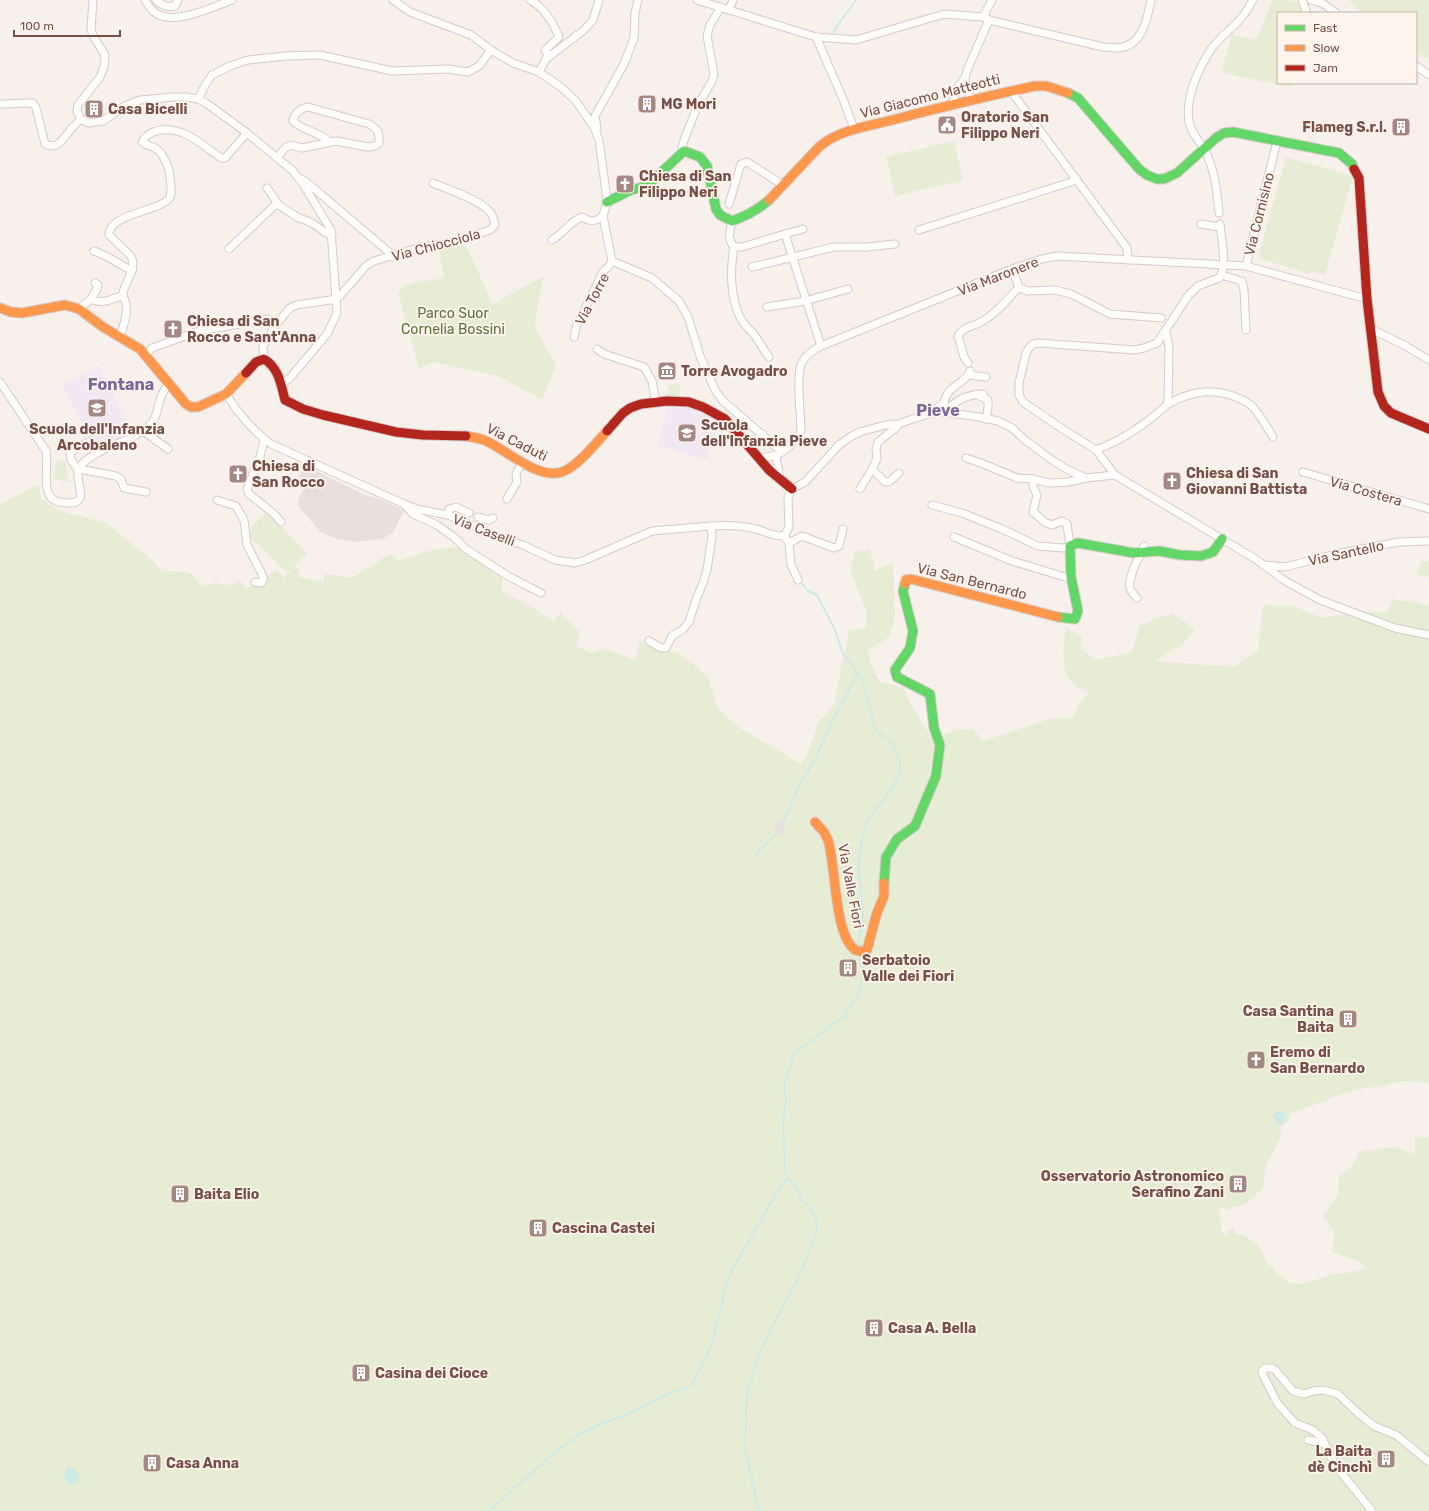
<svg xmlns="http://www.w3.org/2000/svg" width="1429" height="1511" font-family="Rubik,sans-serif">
  <rect width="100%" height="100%" fill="#f7f0eb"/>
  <!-- industrial -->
  <g fill="#eae0db">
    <polygon points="304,465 365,495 377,498 404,510 393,533 382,539 355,542 338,539 322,533 310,520 298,505 298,500 307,482 298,478"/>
    <polygon points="778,820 787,825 781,836 772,831"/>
    <polygon points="843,955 857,958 858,981 846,977"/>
  </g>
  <!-- education -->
  <g fill="#f1e8f3">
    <polygon points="99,366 132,431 95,450 62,385"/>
    <polygon points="667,407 688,408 700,411 717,420 707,459 658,446"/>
  </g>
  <!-- green -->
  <g fill="#e7edd5" fill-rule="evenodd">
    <polygon points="1273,0 1287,0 1299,3 1304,13 1278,13 1278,83 1292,83 1291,87 1222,73 1231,35 1256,40"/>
    <polygon points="1349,0 1429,0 1429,59 1416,53 1416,13 1362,13"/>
    <polygon points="954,141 963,180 895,196 886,157"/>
    <polygon points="1286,157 1353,176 1325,275 1311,271 1310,274 1258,258"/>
    <polygon points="464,242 493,304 544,276 538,303 535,328 556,364 542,400 498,376 434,362 419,368 398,293 403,285 444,278 439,248"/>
    <polygon points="680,384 679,397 668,396 669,388 667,385"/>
    <polygon points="57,460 65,461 69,482 53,479"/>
    <path d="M39 484 41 499 60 511 106 523 151 559 163 572 176 571 192 574 202 587 215 583 230 585 239 579 246 589 253 585 256 587C263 587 263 583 264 578L277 570 284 577 294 567 287 573 250 537C247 527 260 519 267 512L307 553 294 566 300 571 299 577 323 582 325 574 352 578 388 555H393L398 561C415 556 444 544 461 549 470 552 493 570 502 577V592L530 606 554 622 561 612 564 618 580 630 577 646 592 653 606 649 635 660 640 642 650 647 675 652 692 663 708 676 717 708 740 728 801 764 807 755 819 721 834 704 849 630 866 628 867 612 850 571 855 552 870 549 875 571 893 562 895 619 889 637 867 651 872 667 880 682 904 688 911 706 933 739 956 730 973 729 983 741 1052 718H1073L1078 704 1089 694C1081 689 1072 684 1067 676 1062 668 1064 637 1065 626L1082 638 1080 648 1096 660 1132 652 1140 625 1172 613 1195 629 1183 644 1155 661 1234 667 1258 650 1263 605 1295 606 1321 618 1350 613 1388 612 1392 599 1429 605V1083L1405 1081 1392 1083 1378 1087 1364 1088 1340 1095 1291 1113 1289 1120 1280 1128 1282 1132 1281 1137 1267 1163 1265 1170 1263 1188 1245 1205 1232 1207 1228 1210 1224 1208 1219 1210 1222 1233 1229 1237 1226 1231 1231 1230 1233 1228 1235 1233 1245 1236 1256 1243 1269 1264 1279 1275 1291 1283 1303 1284 1330 1275 1352 1272 1365 1269 1362 1263 1332 1252 1335 1233 1322 1216 1339 1194 1338 1182 1339 1177 1352 1167 1359 1152 1377 1149 1396 1147 1415 1154V1136L1429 1138V1511H0V504ZM778 820 787 825 781 836 772 831ZM843 955 857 958 858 981 846 977Z"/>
    <polygon points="1421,561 1429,562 1429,577 1417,574"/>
  </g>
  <!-- water -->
  <g fill="#cceae7">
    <polygon points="1279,1111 1285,1114 1282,1124 1277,1123 1273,1115 1274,1113"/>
    <path d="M67 1467H72C90 1483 68 1492 65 1477 65 1473 65 1471 67 1467Z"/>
  </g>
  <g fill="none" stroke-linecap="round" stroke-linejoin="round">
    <!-- stream -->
    <g stroke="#cceae7" stroke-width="2">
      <polyline points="833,32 856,0"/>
      <path d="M800 581 807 590 817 595 835 630 843 654 858 673 862 680 876 730C880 735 886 736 890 741 896 747 900 758 900 766 901 786 874 806 867 823 862 835 858 862 859 874 860 888 863 901 863 914 863 925 858 936 859 947"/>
      <polyline points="780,827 792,803 799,785 813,764 832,721 858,673"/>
      <polyline points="755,855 778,832"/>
      <polyline points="489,1511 555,1452 580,1434 606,1422 633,1412 663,1396 686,1388 692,1384 707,1356 714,1336 726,1286 732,1270 774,1197 785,1180 788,1179"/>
      <polyline points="759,1511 746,1453 745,1442 747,1395 756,1362 768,1334 800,1275 816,1234 817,1224 814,1214 810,1207 802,1201 794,1184 788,1179 785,1172 783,1121 786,1100 784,1084 795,1052 843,1018 858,995 861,988 861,980 863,973 860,955"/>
    </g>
    <!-- street casing -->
    <g stroke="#d6cbc7" stroke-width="9">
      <g id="street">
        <polyline points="93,0 91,30 95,39 105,55 104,67 100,77 78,105 77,111 81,119 88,123 103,121 125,106 140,100 174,97 185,97 198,99 206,103 247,133 293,171 303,184 331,230 337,313 327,334 289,379 280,385"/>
        <path d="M145 0C147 4 151 9 154 12 172 27 213 7 232 0"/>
        <path d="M156 0C161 5 167 8 175 6L178 0"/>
        <polyline points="393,0 410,12 471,35 491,50 513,63 539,72 561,87 575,100 594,127 599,140 606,192 607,202 603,216 612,261 652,278 679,301 688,317 700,356 715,390 723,401 782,452"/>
        <path d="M530 0C545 8 553 22 559 37L545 50 549 57"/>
        <path d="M697 0 816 37 856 40 944 14 983 17 989 20 1103 47C1108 47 1113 48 1118 48 1143 46 1147 19 1151 0"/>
        <polyline points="1302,0 1307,13"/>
        <polyline points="1311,0 1322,3 1336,13"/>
        <polyline points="729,10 733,0"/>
        <polyline points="983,17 992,0"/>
        <polyline points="816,37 843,99 854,129"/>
        <polyline points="1416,66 1429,75"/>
        <polyline points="539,72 546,59 584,30 593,20 599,0"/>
        <polyline points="965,77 967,90 972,100"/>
        <polyline points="1013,91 1016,98 1127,248 1128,260"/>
        <polyline points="198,99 207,82 212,75 230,66 248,60 286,56 320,55 392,71 448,69 468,72 479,66 491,50"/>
        <path d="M0 104 33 103 36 108 45 144C58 151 64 137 72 128 74 125 78 122 81 119"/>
        <polyline points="952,104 958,87 965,77 968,68 989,20"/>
        <polyline points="597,128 595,116 624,64 634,38 635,13 638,0"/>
        <polyline points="684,151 682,147 683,143 697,107 712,81 714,74 707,36 710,25 721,7"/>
        <path d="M277 158 285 148 291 145 302 148 336 141 368 147 375 146 379 143C380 132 377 129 369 124L308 107C301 108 294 113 293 121 301 130 320 132 330 142"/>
        <polyline points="302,179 310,185 390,253 392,257"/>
        <polyline points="267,188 279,205"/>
        <polyline points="729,204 741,164 747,162 783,185"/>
        <path d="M1219 213C1217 191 1215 169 1204 149 1200 142 1194 136 1191 128 1182 105 1197 71 1210 51 1218 38 1232 29 1241 18 1246 13 1249 6 1253 0"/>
        <path d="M732 221C730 231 727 239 734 247H742L785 234 821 346"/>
        <polyline points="1201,224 1220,227"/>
        <polyline points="919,230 1071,182 1076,178"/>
        <polyline points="785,234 803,229"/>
        <path d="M552 240C563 234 570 221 582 217 590 222 595 222 603 216"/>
        <path d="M734 247C730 269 730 299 741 319 744 325 749 329 753 333 759 341 763 349 769 357"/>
        <polyline points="229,249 275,205 279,205 297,217 312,223 326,233 332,235"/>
        <polyline points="94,251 106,256 132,271"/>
        <polyline points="1246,266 1367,299"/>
        <polyline points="752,267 834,247 866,247 895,244"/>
        <polyline points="1221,275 1242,281 1244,290 1246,330"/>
        <polyline points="1019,287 1027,291 1055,290 1071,294 1110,314 1161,318"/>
        <polyline points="91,299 97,289 98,285 95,283"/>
        <polyline points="767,307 805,301 848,289"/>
        <path d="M79 309 91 299C101 305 113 299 123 295"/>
        <polyline points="1371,329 1404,345 1429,360"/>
        <path d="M120 336C123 327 128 315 126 305 126 301 123 298 123 293 125 281 139 267 130 255L109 235C109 214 155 212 168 200 173 194 171 185 170 179 170 170 165 157 158 150 154 146 147 146 142 142 145 136 150 133 156 131 182 124 202 145 221 158H225L247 133"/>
        <polyline points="574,337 576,327 603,272 609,266 612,261"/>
        <polyline points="597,349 604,354 644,367 652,381 656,402"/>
        <polyline points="146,355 152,348 199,331 268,319 277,323"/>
        <path d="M264 359 263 346 277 323 290 308 297 305 337 299 367 265 374 261 421 247 445 244 466 238 490 230 495 225C494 219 493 215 489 211 480 200 447 189 433 183"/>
        <path d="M968 363 964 357 958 336C963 327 971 327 979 323 995 315 1007 300 1019 287L1012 269"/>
        <polyline points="968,375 986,377"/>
        <path d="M0 382 46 451C49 464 41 493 54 500 58 502 65 503 69 503 94 503 69 478 82 464 100 446 133 442 150 425 160 416 156 397 169 384"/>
        <path d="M226 394C237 412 254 432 271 444L404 504 417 509 448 515 498 537 523 545 555 560 575 563 585 560 652 531 711 526"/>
        <polyline points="978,395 988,400 988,407 986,419"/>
        <path d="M1168 404C1190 392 1209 388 1233 396 1239 398 1247 402 1252 406 1260 415 1267 427 1273 437"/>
        <path d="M931 412 944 403C947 384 965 385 970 371"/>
        <path d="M944 412C958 400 964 395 983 394"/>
        <polyline points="898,424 897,427 878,442 876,449 877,459 872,469 885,482 889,482 899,473"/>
        <polyline points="144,430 146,433 168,449"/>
        <polyline points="264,439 260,457 247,489 249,494 273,513 281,522"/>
        <polyline points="750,448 763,434"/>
        <path d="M1096 450C1123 440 1147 423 1168 404L1169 348 1166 331"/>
        <polyline points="776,456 780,479"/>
        <path d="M758 457C778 459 790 448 801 432 801 414 796 380 801 365 804 356 813 350 821 346L1012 269 1042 259 1057 256 1246 266 1277 141"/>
        <polyline points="966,458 981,463 1017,478 1033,479 1049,483 1068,482 1086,478"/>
        <polyline points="79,469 116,476 121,479 124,488 146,492"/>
        <polyline points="78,470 71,460 70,454 75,448 91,441"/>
        <polyline points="1303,472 1429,509"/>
        <path d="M1115 475 1096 450 1058 426 1023 402 1019 395V383L1026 353 1029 348 1033 344 1039 343 1135 350 1144 348 1157 343 1188 296 1198 286 1219 278C1228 267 1221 238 1220 224"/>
        <polyline points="860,489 872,469"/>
        <polyline points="507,499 517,482 516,474 522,462"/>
        <polyline points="217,500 236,506 244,520 247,545 263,576 263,580 261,583 255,582"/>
        <polyline points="932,505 962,513 1002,529 1038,546 1063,548 1070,546 1067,524 1062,521 1052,525 1046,523 1033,512 1037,495 1033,486 1033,479"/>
        <polyline points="406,506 413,514 437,525 455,538 466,549 508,576 541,593"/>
        <polyline points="448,515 449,509 456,507 469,513"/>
        <polyline points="478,517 489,520 493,518"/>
        <polyline points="954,537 1012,561 1065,577 1071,577"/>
        <polyline points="789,543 802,536 834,548 839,546 843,529"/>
        <polyline points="1263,565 1285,567 1336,554 1398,542 1429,541"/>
        <polyline points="798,580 791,565 789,543 784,536 789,527 788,498 792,489 805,482 839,445 850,437 860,432 885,425 898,424 931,413 944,412 979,417 998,421 1012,428 1025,440 1052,460 1068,470 1086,478 1115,475 1257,560 1285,581 1320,600 1395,628 1429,635"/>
        <path d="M1137 598C1134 595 1131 592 1130 588 1127 578 1140 556 1144 546"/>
        <path d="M649 641 661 648H666L672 636 682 630 689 622 696 600 703 583 707 570 712 536 711 526C726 525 741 525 756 529 765 531 773 537 784 536"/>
        <polyline points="1308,1440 1324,1443"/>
        <polyline points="1372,1511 1335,1465 1322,1438 1313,1430 1295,1423 1278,1404 1263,1375 1262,1371 1264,1368 1272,1368 1276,1371 1293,1391 1304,1394 1313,1391 1323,1390 1338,1394 1358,1413 1374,1426 1396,1435 1429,1462"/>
      </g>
    </g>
    <!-- fast casing -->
    <g stroke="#d7cbc7" stroke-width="11">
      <g id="fast">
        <polyline points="1068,93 1078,98 1139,169 1147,175 1157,179 1164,179 1177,173 1216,138 1224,133 1233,132 1339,153 1352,164 1354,169"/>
        <path d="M607 202 631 190 647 186 684 151 700 157 707 166 716 209 720 215 732 221C746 216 758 210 769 200"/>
        <polyline points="1058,617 1075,619 1078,611 1071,577 1070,546 1078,543 1134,553 1159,551 1180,555 1201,556 1213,552 1222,539"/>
        <polyline points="884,883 886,857 897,839 915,826 936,776 940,745 934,728 930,694 897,677 895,670 910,648 913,631 903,591 905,584"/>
      </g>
    </g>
    <!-- slow casing -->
    <g stroke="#d7cbc7" stroke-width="11">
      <g id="slow">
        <path d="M769 200 819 147C839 129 871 126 896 119 942 107 988 96 1035 86H1046L1068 93"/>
        <polyline points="0,308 11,312 22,313 65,305 79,309 103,327 140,349 186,404 191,407 198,407 226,394 246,373"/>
        <path d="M466 436C472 437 478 438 484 440 506 449 537 480 562 472 577 467 596 443 607 431"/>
        <polyline points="905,584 906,580 911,579 1058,617"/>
        <path d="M815 822 824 832 828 840C836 866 834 932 854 949 856 951 860 951 863 952L867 950 877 913 884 896V883"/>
      </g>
    </g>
    <!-- jam casing -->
    <g stroke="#d7cbc7" stroke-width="11">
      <g id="jam">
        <polyline points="1354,169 1359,178 1367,299 1378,392 1384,406 1391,413 1429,429"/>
        <path d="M246 373 256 362 264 359C279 368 281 385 285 400L303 409 323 415 396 432 423 435 466 436"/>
        <polyline points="607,431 623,413 630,408 641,404 667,401 689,402 703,407 725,419 769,470 792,489"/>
      </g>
    </g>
    <!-- street -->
    <use href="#street" stroke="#fefdfc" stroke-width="7"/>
    <!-- fast -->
    <use href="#fast" stroke="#63d668" stroke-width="9"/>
    <!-- slow -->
    <use href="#slow" stroke="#ff974d" stroke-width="9"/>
    <!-- jam -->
    <use href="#jam" stroke="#b3261e" stroke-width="9"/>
  </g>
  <!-- icons -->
  <defs>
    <g id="building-square" transform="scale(1)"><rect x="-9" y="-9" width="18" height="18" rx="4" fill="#a38982" stroke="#fff4eb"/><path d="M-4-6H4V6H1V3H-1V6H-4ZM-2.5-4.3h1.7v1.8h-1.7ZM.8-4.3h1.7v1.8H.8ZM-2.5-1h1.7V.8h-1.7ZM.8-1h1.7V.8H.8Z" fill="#fff"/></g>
    <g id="civic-square" transform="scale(1)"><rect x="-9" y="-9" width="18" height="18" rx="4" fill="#a38982" stroke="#fff4eb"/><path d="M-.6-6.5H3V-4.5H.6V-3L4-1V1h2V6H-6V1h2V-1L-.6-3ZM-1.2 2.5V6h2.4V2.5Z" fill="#fff"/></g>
    <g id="church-square" transform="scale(1)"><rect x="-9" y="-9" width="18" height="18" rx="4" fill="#a38982" stroke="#fff4eb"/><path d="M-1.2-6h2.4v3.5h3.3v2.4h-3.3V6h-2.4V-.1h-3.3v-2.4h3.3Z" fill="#fff"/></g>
    <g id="museum-square" transform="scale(1)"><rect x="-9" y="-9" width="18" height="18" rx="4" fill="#a38982" stroke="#fff4eb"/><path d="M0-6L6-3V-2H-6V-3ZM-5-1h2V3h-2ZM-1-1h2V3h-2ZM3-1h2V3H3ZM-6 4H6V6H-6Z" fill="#fff"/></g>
    <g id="school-square" transform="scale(1)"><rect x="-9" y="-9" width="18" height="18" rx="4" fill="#a38982" stroke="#fff4eb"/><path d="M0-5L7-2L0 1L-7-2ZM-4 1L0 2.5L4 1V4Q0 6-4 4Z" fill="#fff"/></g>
  </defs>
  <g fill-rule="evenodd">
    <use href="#building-square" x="647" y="104"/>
    <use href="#building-square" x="94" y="109"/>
    <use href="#civic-square" x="947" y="125"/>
    <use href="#building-square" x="1401" y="127"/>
    <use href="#church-square" x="625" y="184"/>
    <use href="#church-square" x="173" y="329"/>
    <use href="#museum-square" x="667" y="371"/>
    <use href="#school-square" x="97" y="408"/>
    <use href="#school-square" x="687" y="433"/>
    <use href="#church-square" x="238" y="474"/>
    <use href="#church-square" x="1172" y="481"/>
    <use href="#building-square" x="848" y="968"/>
    <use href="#building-square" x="1348" y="1019"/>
    <use href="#church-square" x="1256" y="1060"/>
    <use href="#building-square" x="1238" y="1184"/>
    <use href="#building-square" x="180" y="1194"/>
    <use href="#building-square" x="538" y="1228"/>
    <use href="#building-square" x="874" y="1328"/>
    <use href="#building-square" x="361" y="1373"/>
    <use href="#building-square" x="1386" y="1459"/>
    <use href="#building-square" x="152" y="1463"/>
  </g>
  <g text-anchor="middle" stroke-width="3.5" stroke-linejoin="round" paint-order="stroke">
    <!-- street labels -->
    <g font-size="14" fill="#765149" stroke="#fff4eb">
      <text transform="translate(930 96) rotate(-14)" y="5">Via Giacomo Matteotti</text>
      <text transform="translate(1259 214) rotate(-76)" y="5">Via Cornisino</text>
      <text transform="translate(436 245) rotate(-15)" y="5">Via Chiocciola</text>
      <text transform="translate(998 276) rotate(-21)" y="5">Via Maronere</text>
      <text transform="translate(592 299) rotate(-62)" y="5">Via Torre</text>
      <text transform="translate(517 442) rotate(27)" y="5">Via Caduti</text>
      <text transform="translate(1366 491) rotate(16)" y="5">Via Costera</text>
      <text transform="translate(484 530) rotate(21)" y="5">Via Caselli</text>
      <text transform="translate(1346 553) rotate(-12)" y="5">Via Santello</text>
      <text transform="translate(972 581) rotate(14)" y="5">Via San Bernardo</text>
      <text transform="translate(851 886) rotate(79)" y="5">Via Valle Fiori</text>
    </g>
    <!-- poi labels -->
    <g font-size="14" font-weight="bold" fill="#765149" stroke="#fff4eb" text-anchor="start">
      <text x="661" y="109">MG Mori</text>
      <text x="108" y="114">Casa Bicelli</text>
      <text x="961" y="122">Oratorio San<tspan x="961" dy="16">Filippo Neri</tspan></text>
      <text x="1387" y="132" text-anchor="end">Flameg S.r.l.</text>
      <text x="639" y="181">Chiesa di San<tspan x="639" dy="16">Filippo Neri</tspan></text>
      <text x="187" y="326">Chiesa di San<tspan x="187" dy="16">Rocco e Sant'Anna</tspan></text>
      <text x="681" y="376">Torre Avogadro</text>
      <text x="701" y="430">Scuola<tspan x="701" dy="16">dell'Infanzia Pieve</tspan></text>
      <text x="97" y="434" text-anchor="middle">Scuola dell'Infanzia<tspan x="97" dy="16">Arcobaleno</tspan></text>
      <text x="252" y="471">Chiesa di<tspan x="252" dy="16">San Rocco</tspan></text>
      <text x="1186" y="478">Chiesa di San<tspan x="1186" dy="16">Giovanni Battista</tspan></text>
      <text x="862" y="965">Serbatoio<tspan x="862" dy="16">Valle dei Fiori</tspan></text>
      <text x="1334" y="1016" text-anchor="end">Casa Santina<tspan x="1334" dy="16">Baita</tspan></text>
      <text x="1270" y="1057">Eremo di<tspan x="1270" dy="16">San Bernardo</tspan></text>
      <text x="1224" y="1181" text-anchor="end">Osservatorio Astronomico<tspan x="1224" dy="16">Serafino Zani</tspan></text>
      <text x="194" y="1199">Baita Elio</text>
      <text x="552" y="1233">Cascina Castei</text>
      <text x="888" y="1333">Casa A. Bella</text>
      <text x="375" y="1378">Casina dei Cioce</text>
      <text x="1372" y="1456" text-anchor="end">La Baita<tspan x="1372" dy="16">dè Cinchì</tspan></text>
      <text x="166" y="1468">Casa Anna</text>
    </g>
    <!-- park labels -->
    <g font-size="14" fill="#58763e" stroke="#fff4eb">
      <text x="453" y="318">Parco Suor<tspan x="453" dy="16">Cornelia Bossini</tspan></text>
    </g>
    <!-- quarter labels -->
    <g font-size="16" font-weight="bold" fill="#7e659a" stroke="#fff4eb">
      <text x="121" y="390">Fontana</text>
      <text x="938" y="416">Pieve</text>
    </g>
  </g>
  <!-- legend -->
  <rect x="1277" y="12" width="140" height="72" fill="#fff4eb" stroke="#c8b3aa"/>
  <rect x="1285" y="25" width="20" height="6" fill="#63d668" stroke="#c8b3aa"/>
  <text x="1313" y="32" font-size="12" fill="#765149">Fast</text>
  <rect x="1285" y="45" width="20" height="6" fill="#ff974d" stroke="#c8b3aa"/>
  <text x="1313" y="52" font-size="12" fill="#765149">Slow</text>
  <rect x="1285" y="65" width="20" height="6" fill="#b3261e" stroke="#c8b3aa"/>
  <text x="1313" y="72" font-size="12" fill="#765149">Jam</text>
  <!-- scale -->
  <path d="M14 30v6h106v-6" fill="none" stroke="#765149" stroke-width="2"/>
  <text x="20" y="30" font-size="12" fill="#765149" stroke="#fff4eb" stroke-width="3" paint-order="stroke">100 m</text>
</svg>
